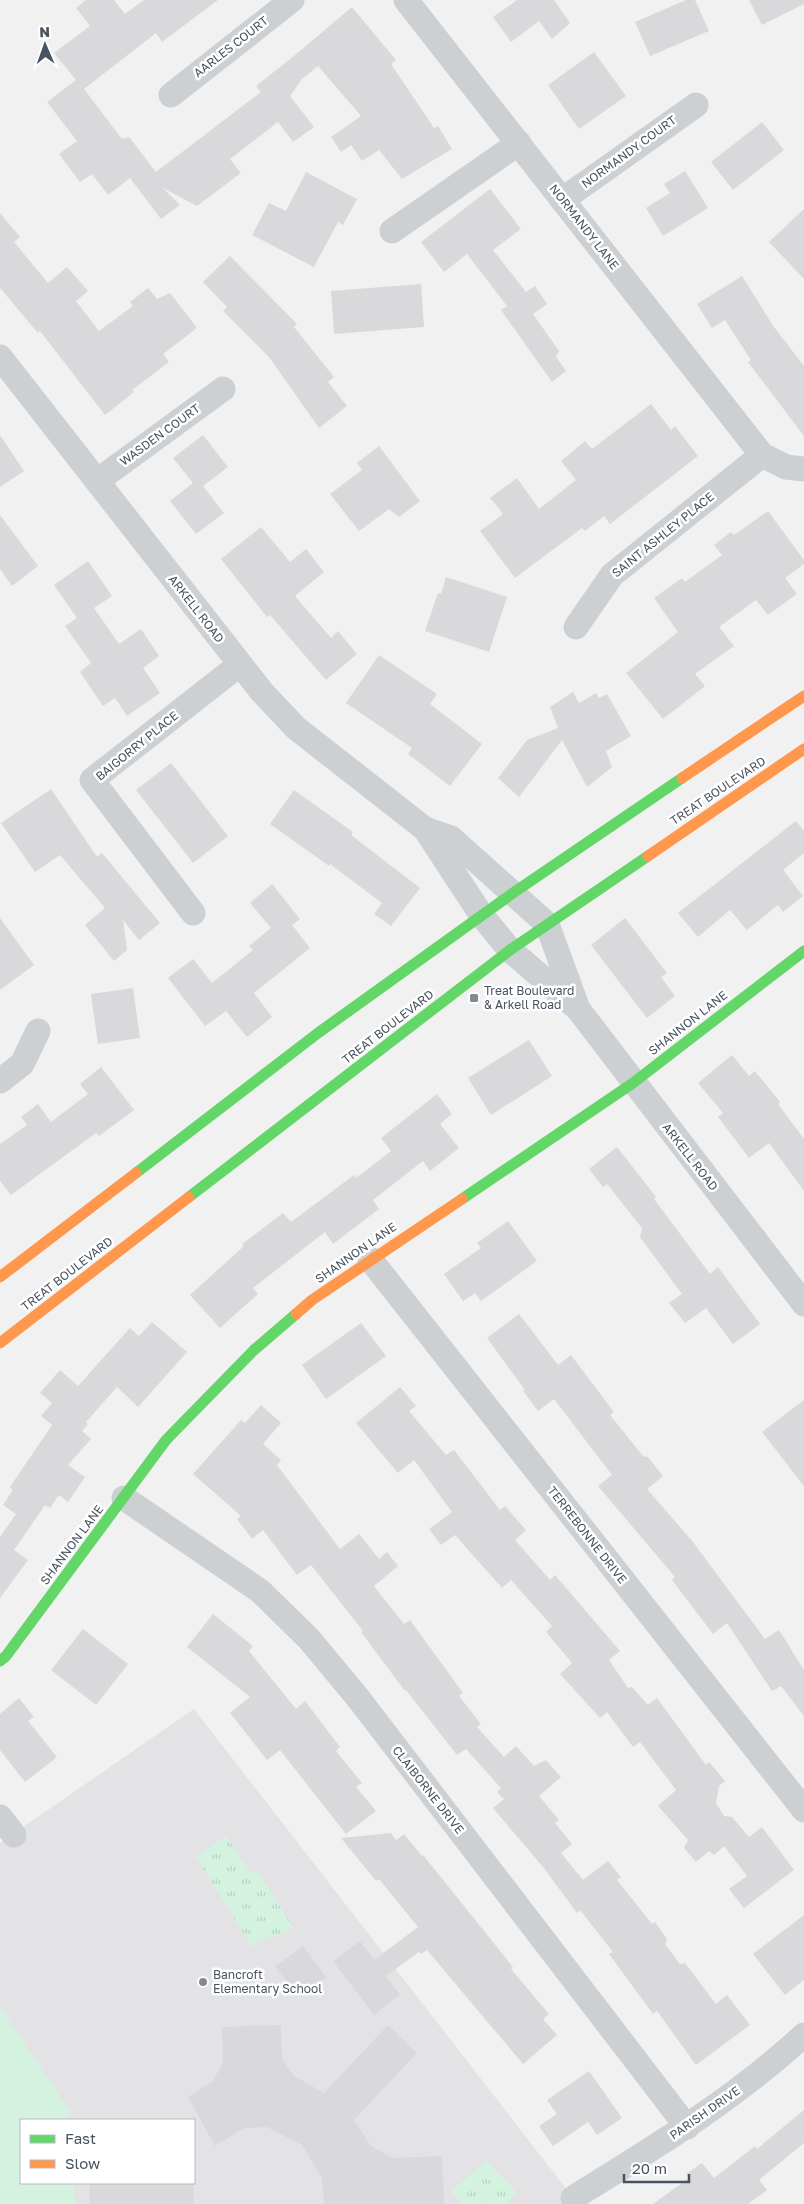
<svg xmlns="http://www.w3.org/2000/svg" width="804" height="2204" font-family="'Golos Text',sans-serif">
  <defs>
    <pattern id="park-tufts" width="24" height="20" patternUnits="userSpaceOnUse" patternTransform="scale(1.25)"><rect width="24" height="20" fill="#d4f2e0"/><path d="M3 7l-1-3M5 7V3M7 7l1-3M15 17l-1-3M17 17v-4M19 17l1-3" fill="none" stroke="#b7d1c3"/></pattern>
  </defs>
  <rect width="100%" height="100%" fill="#f2f1f1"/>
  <!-- education -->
  <path fill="#e3e2e4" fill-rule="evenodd" d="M194 1709 578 2204H0V1843ZM21 2120H194V2183H21Z"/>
  <!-- grass -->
  <polygon fill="#d4f2e0" points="0,2007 69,2110 69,2120 21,2120 21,2183 74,2183 75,2204 0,2204"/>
  <!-- park -->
  <g fill="url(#park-tufts)">
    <polygon points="226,1836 251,1873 257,1871 293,1927 270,1940 266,1937 252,1947 196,1857"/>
    <polygon points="486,2160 517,2193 505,2204 462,2204 451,2192"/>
  </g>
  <!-- building -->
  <g fill="#d9d9db">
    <polygon points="86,0 114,0 125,14 144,0 218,0 162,42 156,33 84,89 122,139 129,137 156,172 261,92 256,86 294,56 352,7 396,60 391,64 434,128 438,126 452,149 402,179 379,150 362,161 351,145 341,152 331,137 361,116 318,66 302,79 290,96 314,127 293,142 278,122 230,159 241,173 197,206 163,188 180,205 161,219 130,178 108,195 92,174 80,182 59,154 77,141 47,102 76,80 54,53 90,26 76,8"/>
    <polygon points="517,0 554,0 570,23 552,39 539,21 511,42 493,17"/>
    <polygon points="686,0 695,0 709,31 650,56 635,22"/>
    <polygon points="749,0 804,0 804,4 762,25"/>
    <polygon points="594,52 626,96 579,129 548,85"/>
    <polygon points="762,122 784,150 733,190 711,162"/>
    <polygon points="685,171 708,208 663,236 646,208 670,193 664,184"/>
    <polygon points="306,172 357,199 343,225 338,222 314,267 252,235 269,203 286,211"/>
    <polygon points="490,189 521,229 493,250 526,292 535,286 547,304 533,314 559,351 556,357 566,371 552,382 501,310 507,306 467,254 444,272 421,242"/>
    <polygon points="804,209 804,279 769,242"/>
    <polygon points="0,213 20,237 14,242 48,283 67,267 88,291 76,301 99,331 133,306 130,302 148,288 157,299 170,293 197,328 163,354 169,362 132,390 134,392 105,415 40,331 38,333 0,288"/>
    <polygon points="230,256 297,324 294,327 334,377 328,382 347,406 319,428 269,357 223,311 227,307 203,282"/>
    <polygon points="742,276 774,327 804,366 804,436 748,362 751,360 725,320 712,328 697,304"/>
    <polygon points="421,284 424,327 334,334 331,291"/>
    <polygon points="651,404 671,430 675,426 698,456 610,524 604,516 585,531 582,528 515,578 480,531 503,514 490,498 517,478 539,509 576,480 561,461 585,441 592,449"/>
    <polygon points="0,435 24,471 0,487"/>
    <polygon points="203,435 228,467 203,486 224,513 196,534 170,501 193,483 173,458"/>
    <polygon points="379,446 420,501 399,517 389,509 359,531 330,494 362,470 357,463"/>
    <polygon points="768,511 804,560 804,564 785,578 797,594 768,615 756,600 719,627 734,646 695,674 705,686 663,719 626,673 678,632 654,598 682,578 685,582 722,555 714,545 731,532 734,535"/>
    <polygon points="0,515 38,566 12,586 0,569"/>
    <polygon points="261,527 290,562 306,549 324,572 295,596 331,638 338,631 357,654 326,680 270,615 267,617 221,559"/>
    <polygon points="88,561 112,596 94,608 119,644 141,629 159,656 143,668 160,693 127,716 115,698 103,706 80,672 91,663 65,626 77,618 54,585"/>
    <polygon points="446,577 507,597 489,652 425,631 438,593 441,594"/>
    <polygon points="379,655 437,694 430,704 482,744 450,786 408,754 412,748 346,703"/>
    <polygon points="573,692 579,703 596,693 599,698 607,694 631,736 606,751 612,767 587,787 562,740 519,797 498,778 527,740 558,728 550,707"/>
    <polygon points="171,763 228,836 193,863 136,790"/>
    <polygon points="51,789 97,857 102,853 160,923 139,940 123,920 127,950 114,961 85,925 105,908 60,855 35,872 1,823"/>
    <polygon points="294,790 353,832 351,835 420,888 391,926 374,914 382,903 330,864 329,866 270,824"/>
    <polygon points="796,821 804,831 804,853 783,870 803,896 783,912 778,905 747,930 730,910 698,937 678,913"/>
    <polygon points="272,884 300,919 292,925 310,948 254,993 272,1017 247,1037 226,1011 205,1026 168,978 193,959 212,983 253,950 249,946 271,928 250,903"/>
    <polygon points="0,918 34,965 0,990"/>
    <polygon points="625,918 667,973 661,977 675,996 647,1018 591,945"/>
    <polygon points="133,988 140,1038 98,1044 91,994"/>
    <polygon points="529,1040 552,1076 491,1115 468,1078"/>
    <polygon points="732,1055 749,1076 755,1071 780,1102 778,1104 804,1139 804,1191 769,1143 749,1158 718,1117 723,1113 698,1083"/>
    <polygon points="101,1067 134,1110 99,1136 96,1133 11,1195 0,1181 0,1144 27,1125 21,1117 38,1104 51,1122 88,1094 80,1084"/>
    <polygon points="437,1094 452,1114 440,1124 459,1148 430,1171 423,1161 373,1200 379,1209 333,1244 325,1232 253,1288 258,1294 220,1328 190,1295 244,1246 242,1244 283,1213 291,1222 354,1175 356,1178 391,1151 381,1138"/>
    <polygon points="617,1147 656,1197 654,1199 710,1274 718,1267 760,1324 733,1344 706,1308 685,1323 669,1303 682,1294 640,1237 642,1228 607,1184 603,1187 589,1169"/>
    <polygon points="508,1221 537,1261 481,1301 475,1293 463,1301 444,1274 481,1248 477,1243"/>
    <polygon points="519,1314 558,1365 571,1355 614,1412 610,1415 643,1456 648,1457 663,1476 647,1489 693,1542 765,1639 779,1630 804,1670 804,1716 781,1686 772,1691 727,1623 713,1634 672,1580 675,1577 598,1486 612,1475 554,1399 538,1411 523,1391 525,1390 487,1338"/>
    <polygon points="152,1322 187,1352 138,1407 117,1387 86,1422 88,1424 82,1431 91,1439 68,1465 85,1477 68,1502 59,1495 50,1508 45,1505 14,1550 28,1560 0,1598 0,1537 16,1514 3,1505 13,1490 10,1487 52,1425 41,1416 52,1403 40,1393 60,1370 78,1386 130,1328 139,1336"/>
    <polygon points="361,1323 386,1356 326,1399 302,1365"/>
    <polygon points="400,1387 416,1406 409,1411 446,1455 454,1450 500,1510 505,1506 526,1530 515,1540 550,1580 555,1575 620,1651 609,1660 628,1688 632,1687 648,1705 657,1698 706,1765 709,1762 725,1781 719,1786 716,1803 724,1816 732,1817 749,1837 762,1827 794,1870 744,1908 729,1889 747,1876 724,1846 714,1855 709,1851 696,1862 684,1848 688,1840 658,1806 676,1790 640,1742 633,1747 607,1712 600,1718 560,1674 572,1663 546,1632 552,1626 511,1580 502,1588 455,1535 441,1545 429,1529 452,1512 414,1460 398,1473 356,1423"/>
    <polygon points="804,1400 804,1486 762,1432"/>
    <polygon points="261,1405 281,1423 263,1444 281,1460 277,1465 340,1549 359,1534 379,1559 387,1552 398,1566 374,1586 404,1624 410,1620 442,1664 463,1693 459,1696 481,1724 477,1727 504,1757 516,1746 534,1766 546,1760 561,1777 539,1796 559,1820 555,1823 572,1844 561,1853 583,1880 608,1861 621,1877 617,1880 652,1924 655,1922 667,1939 665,1944 680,1964 685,1963 716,2004 727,1995 750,2025 696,2065 657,2011 653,2014 609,1954 613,1952 580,1910 577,1913 543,1867 493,1808 504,1799 497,1792 501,1788 466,1749 457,1755 406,1690 405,1691 361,1632 363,1631 311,1565 297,1575 263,1530 252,1539 237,1519 241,1516 193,1474 241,1420 245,1423"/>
    <polygon points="213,1614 253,1646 249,1651 296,1709 305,1701 340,1747 336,1751 362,1783 356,1787 376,1811 346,1834 280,1750 267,1760 230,1713 250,1697 187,1647"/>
    <polygon points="83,1629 128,1664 96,1705 51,1670"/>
    <polygon points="19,1698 34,1717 28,1721 57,1757 25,1782 0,1750 0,1714"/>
    <polygon points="391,1833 396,1840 404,1834 422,1856 423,1855 513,1967 511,1969 549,2014 543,2019 557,2035 523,2064 427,1950 421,1954 419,1952 386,1976 400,1995 374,2015 333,1961 360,1941 374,1960 418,1927 379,1879 376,1881 341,1838"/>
    <polygon points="804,1915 804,1980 785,1995 753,1954"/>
    <polygon points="303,1946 326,1977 301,1998 275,1967"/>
    <polygon points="281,2025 282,2059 294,2076 324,2093 388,2025 417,2053 354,2120 371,2146 393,2158 442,2156 444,2204 324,2204 322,2178 302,2145 267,2127 244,2128 215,2146 188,2097 213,2081 223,2062 222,2027"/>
    <polygon points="589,2071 622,2118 597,2135 588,2122 553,2146 539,2126 557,2114 547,2100"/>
    <polygon points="804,2110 804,2143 759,2180 767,2190 748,2204 653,2204 689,2178 686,2174 702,2163 714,2178 755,2146 757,2149"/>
    <polygon points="89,2183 193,2183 194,2204 90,2204"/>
  </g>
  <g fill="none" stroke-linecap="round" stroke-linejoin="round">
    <!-- street -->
    <g stroke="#cdd0d2" stroke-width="25">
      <polyline points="406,0 762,455 786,467 804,469"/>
      <polyline points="171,95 292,0"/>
      <polyline points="562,200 696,105"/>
      <polyline points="392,231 519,143"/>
      <polyline points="0,357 262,692 296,728 425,829"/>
      <polyline points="97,481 223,389"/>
      <polyline points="576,627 612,575 762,455"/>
      <polyline points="193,913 92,780 239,665"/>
      <polyline points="578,1009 547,924 451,838 425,829 482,916 510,950 578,1009 804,1304"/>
      <polyline points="0,1081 22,1064 38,1031"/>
      <polyline points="370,1259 804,1810"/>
      <polyline points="124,1498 260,1591 309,1639 358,1698 687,2127"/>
      <polyline points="0,1817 14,1835"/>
      <path d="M573 2198C655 2147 732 2101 804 2035"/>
    </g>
    <!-- fast -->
    <g stroke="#63d668" stroke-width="11">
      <polyline points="136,1173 318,1033 513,893 682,778"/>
      <polyline points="189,1197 510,950 648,856"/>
      <polyline points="462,1199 633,1083 804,951"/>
      <polyline points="0,1661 6,1656 166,1440 254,1350 296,1314"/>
    </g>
    <!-- slow -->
    <g stroke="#ff974d" stroke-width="11">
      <polyline points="682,778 804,696"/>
      <polyline points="648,856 804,749"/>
      <polyline points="0,1277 136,1173"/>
      <polyline points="296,1314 312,1300 462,1199"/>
      <polyline points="0,1343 189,1197"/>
    </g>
  </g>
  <!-- markers -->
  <g fill="#838a93" stroke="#fff" stroke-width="2">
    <rect x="469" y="993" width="10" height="10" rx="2.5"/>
    <circle cx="203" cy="1982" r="5"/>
  </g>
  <g text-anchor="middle" stroke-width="5" stroke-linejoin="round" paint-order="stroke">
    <!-- street labels -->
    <g font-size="12" fill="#475360" stroke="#fff">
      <text transform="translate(231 47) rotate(-38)" y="4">AARLES COURT</text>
      <text transform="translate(629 152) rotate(-36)" y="4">NORMANDY COURT</text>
      <text transform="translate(584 227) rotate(52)" y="4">NORMANDY LANE</text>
      <text transform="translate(160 435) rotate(-36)" y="4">WASDEN COURT</text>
      <text transform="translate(663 535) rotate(-39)" y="4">SAINT ASHLEY PLACE</text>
      <text transform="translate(196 609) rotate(52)" y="4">ARKELL ROAD</text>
      <text transform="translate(137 746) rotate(-39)" y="4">BAIGORRY PLACE</text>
      <text transform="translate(718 791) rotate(-34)" y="4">TREAT BOULEVARD</text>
      <text transform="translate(688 1023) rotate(-38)" y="4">SHANNON LANE</text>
      <text transform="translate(388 1027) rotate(-38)" y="4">TREAT BOULEVARD</text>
      <text transform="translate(690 1157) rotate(52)" y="4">ARKELL ROAD</text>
      <text transform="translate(356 1253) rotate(-35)" y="4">SHANNON LANE</text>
      <text transform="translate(67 1274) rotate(-38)" y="4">TREAT BOULEVARD</text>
      <text transform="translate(587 1535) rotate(52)" y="4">TERREBONNE DRIVE</text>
      <text transform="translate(72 1545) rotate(-53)" y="4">SHANNON LANE</text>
      <text transform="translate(428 1790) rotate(52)" y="4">CLAIBORNE DRIVE</text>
      <text transform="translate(705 2113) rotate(-35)" y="4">PARISH DRIVE</text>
    </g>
    <!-- poi labels -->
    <g font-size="12" fill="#475360" stroke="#fff" text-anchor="start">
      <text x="484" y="995">Treat Boulevard<tspan x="484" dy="14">&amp; Arkell Road</tspan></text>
      <text x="213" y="1979">Bancroft<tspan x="213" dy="14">Elementary School</tspan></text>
    </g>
  </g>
  <!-- legend -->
  <rect x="20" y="2119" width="175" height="65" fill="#ffffff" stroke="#b5babf"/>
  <rect x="30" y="2135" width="25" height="8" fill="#63d668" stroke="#b5babf"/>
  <text x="65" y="2144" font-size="15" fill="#475360">Fast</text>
  <rect x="30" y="2160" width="25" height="8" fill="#ff974d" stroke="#b5babf"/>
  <text x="65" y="2169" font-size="15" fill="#475360">Slow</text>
  <!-- north arrow -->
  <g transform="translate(45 45) rotate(358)" stroke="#ffffff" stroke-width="4" paint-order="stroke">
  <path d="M0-4L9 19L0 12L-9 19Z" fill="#475360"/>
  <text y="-8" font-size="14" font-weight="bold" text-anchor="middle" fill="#475360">N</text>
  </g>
  <!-- scale -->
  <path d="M624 2174v8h65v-8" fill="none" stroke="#475360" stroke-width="2.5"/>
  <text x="632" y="2174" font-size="15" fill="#475360" stroke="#ffffff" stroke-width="4" paint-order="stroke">20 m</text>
</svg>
